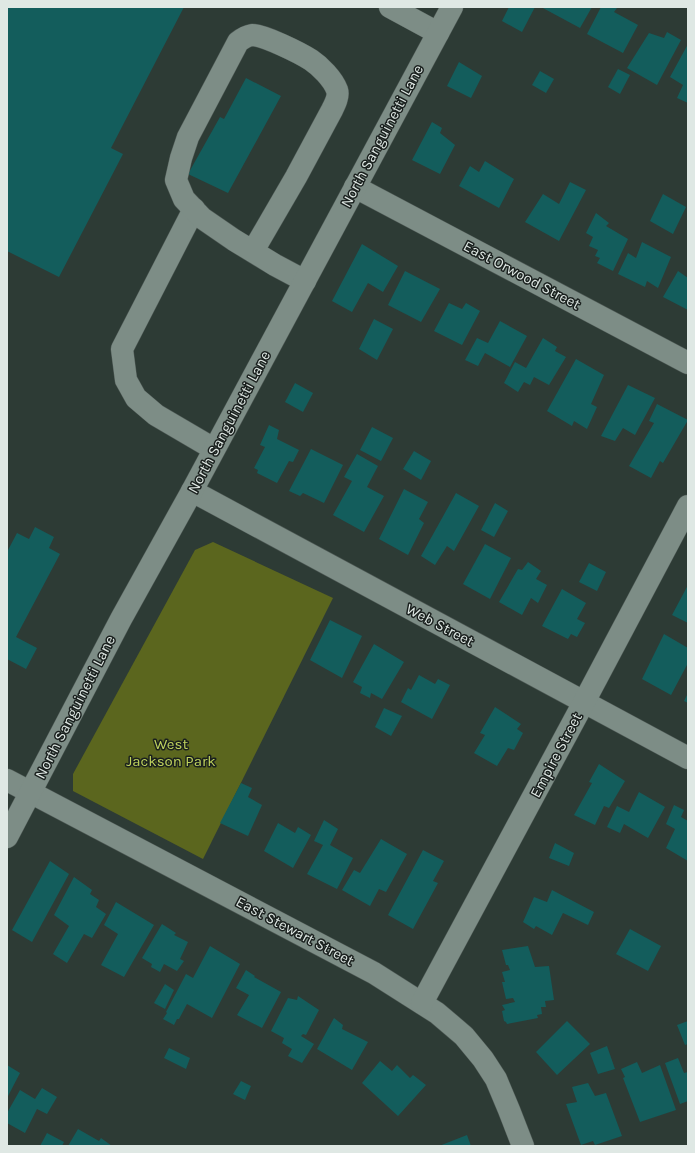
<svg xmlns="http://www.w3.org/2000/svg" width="695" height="1153" font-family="Karla,sans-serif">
  <rect width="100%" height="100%" fill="#2d3b35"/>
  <!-- green -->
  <polygon fill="#5b661e" points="213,542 333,598 203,859 73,791 73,774 195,550"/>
  <!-- building -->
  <g fill="#135d5c">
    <polygon points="7,7 184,7 111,148 123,154 59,277 7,251"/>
    <polygon points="509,7 535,7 522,32 502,21"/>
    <polygon points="541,7 592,7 580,28"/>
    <polygon points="601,7 616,7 617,8 614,12 638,25 623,53 587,34"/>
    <polygon points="667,32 681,40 657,85 627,68 649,33 664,38"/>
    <polygon points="688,44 688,103 677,98 683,85 670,77"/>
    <polygon points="459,62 482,76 471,98 447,86"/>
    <polygon points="618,69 630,75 620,94 608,87"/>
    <polygon points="540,71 554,79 546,93 532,85"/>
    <polygon points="246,78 281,96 228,193 188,174 220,117 224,119"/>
    <polygon points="432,122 442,128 440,133 455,145 440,174 412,160"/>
    <polygon points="485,161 514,179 499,208 459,186 470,166 479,172"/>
    <polygon points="570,182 586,190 559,241 525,222 543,194 559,204"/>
    <polygon points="663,194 686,207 673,234 650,221"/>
    <polygon points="596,213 609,223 606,226 628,239 613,271 597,263 600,258 595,256 598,250 589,246 593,237 586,233"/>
    <polygon points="642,242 671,257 658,288 647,281 645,287 618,274 628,253 636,258"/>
    <polygon points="362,244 398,266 383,292 368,283 352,312 332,301"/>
    <polygon points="405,271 440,289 421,322 388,305"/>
    <polygon points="678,271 688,278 688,310 663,297"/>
    <polygon points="449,303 462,309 466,303 480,311 462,345 434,331"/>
    <polygon points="374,319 393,329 377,360 359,349"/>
    <polygon points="500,321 527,336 510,367 485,353 478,366 465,360 477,338 488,343"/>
    <polygon points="543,338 557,347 555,351 566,357 549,385 534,377 530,385 524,382 518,392 504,383 515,362 526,368"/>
    <polygon points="576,359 604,375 591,404 597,407 587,429 574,421 572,426 547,411"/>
    <polygon points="295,383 313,393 303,412 285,402"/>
    <polygon points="628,385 655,398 635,435 623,428 615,441 601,436"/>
    <polygon points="657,404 688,420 663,463 660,461 651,478 629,466 654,423 649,421"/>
    <polygon points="269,425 279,430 277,439 299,450 293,462 289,461 277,483 257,473 258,470 254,468 265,447 260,445"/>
    <polygon points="372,427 393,438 381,461 360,450"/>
    <polygon points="311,449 343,465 324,503 303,493 300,496 289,491"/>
    <polygon points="414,451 431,461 421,480 403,469"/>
    <polygon points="357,454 378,466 367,487 384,496 364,532 333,515 352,481 344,477"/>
    <polygon points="404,489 428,502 419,519 424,523 408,555 379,539"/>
    <polygon points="456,493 479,506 454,551 447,546 435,565 421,556"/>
    <polygon points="495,503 508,511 494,537 481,530"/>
    <polygon points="35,527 54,537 49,548 60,554 16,637 37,648 26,669 7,659 7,552 17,533 29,539"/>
    <polygon points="485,544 511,558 490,599 463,584"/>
    <polygon points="528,562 541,571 536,579 547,585 538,603 531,598 522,615 499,602 518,569 522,570"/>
    <polygon points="589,563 606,572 597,591 579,582"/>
    <polygon points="688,585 688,623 672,615"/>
    <polygon points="562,589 586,603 577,619 585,623 577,637 571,634 568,639 542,626"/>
    <polygon points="330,620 362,636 342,678 310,660"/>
    <polygon points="664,634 688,648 688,663 671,695 642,679"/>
    <polygon points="374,644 404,662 382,699 371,693 370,698 360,693 362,687 353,682"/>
    <polygon points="419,675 435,684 438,679 450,685 432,719 401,702 408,688 411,690"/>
    <polygon points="688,693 688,703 684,701"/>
    <polygon points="495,707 521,724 517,729 523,733 514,750 508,748 497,766 474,753 485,735 480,733"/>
    <polygon points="384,708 402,716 391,736 375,727"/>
    <polygon points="599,764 625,781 609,808 604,806 595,825 574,815 592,783 589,782"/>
    <polygon points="241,783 252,788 248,797 262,805 248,836 220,823"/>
    <polygon points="639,792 665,807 648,838 624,824 620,833 607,827 617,806 629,812"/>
    <polygon points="674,805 684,810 681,817 688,821 688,861 666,848 675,829 666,824"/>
    <polygon points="324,820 338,829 330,845 353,858 337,889 307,874 323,845 314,841"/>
    <polygon points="278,823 295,833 298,827 311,835 293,868 264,851"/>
    <polygon points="381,839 407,854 386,892 379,889 370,906 342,890 354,870 360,873"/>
    <polygon points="555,843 574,853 569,866 549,858"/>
    <polygon points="423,850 444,861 433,881 438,883 413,929 388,915"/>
    <polygon points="50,861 69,874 32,942 12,930"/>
    <polygon points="74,877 92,890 90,894 99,900 96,907 106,914 92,938 84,934 67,963 53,954 69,926 54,915"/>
    <polygon points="552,890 594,912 588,925 563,913 552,935 536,926 534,929 523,922 534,897 547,902"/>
    <polygon points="116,902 154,925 124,977 101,965 118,934 104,925"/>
    <polygon points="162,924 176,933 174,935 188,942 180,959 184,961 177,971 164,964 160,972 151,967 152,964 142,958"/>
    <polygon points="630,929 661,946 648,971 616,954"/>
    <polygon points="210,946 240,964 212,1018 187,1004 179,1019 177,1019 174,1025 163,1019 167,1013 166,1012 186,974 193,978"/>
    <polygon points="528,946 535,967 549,966 554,1000 545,1001 546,1007 541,1007 542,1014 537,1015 538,1018 507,1024 506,1022 504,1021 502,1011 505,1010 502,1005 515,1002 513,998 506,999 502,982 505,982 502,972 510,970 508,965 506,965 502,950"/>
    <polygon points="246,970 255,976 254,977 281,992 262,1028 237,1015 249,995 236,988"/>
    <polygon points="165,984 174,990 165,1009 154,1003"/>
    <polygon points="298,996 319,1010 306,1035 303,1034 301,1036 314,1044 302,1063 288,1056 292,1049 282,1043 284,1038 271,1031 288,998 297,1000"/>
    <polygon points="334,1018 343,1025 342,1029 368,1042 352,1070 317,1049"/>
    <polygon points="567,1021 590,1044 557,1075 536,1052"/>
    <polygon points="688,1021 688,1044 685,1045 677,1025"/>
    <polygon points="607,1046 615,1069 598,1074 590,1053"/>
    <polygon points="169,1048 190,1058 186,1069 164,1058"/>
    <polygon points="678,1058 684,1073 688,1072 688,1101 680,1104 665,1063"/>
    <polygon points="380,1061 392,1071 397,1065 410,1078 413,1075 426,1085 398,1116 362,1083"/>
    <polygon points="637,1062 642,1073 660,1065 676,1110 640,1122 623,1078 625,1077 621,1069"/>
    <polygon points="7,1065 20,1073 7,1098"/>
    <polygon points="241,1081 251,1086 245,1100 233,1094"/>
    <polygon points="588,1083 595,1096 606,1093 622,1136 595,1145 593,1141 581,1145 566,1104 577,1102 572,1087"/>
    <polygon points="42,1088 57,1097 47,1114 37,1109 25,1133 7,1123 7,1113 20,1090 35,1099"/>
    <polygon points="78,1129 99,1141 101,1138 112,1146 68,1146"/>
    <polygon points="47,1133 64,1142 62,1146 40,1146"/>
    <polygon points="467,1135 471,1146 439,1146"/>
  </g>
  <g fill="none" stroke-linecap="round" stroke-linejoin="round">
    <!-- minor casing -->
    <g stroke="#4e5955" stroke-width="23">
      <g id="minor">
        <polyline points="390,7 438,33"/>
        <polyline points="355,187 688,363"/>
        <polyline points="194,209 122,349 126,380 136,398 156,415 214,449"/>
        <path d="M253 251 296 177 332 110C335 104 339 96 337 90 333 79 320 66 311 60 300 53 264 35 252 35 246 36 243 38 238 42L188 137 181 158 176 180 184 199 202 218 234 240 275 265 305 281"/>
        <polyline points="192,491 688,758"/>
        <polyline points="7,780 374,973 437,1013 464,1036 483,1059 496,1079 509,1110 523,1146"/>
        <polyline points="7,837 121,619 192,491 452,7"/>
        <polyline points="422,1003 584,702 688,506"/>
      </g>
    </g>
    <!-- minor -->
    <use href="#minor" stroke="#7d8d86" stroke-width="22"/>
  </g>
  <g text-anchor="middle" stroke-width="3" stroke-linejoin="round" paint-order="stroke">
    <!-- street labels -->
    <g font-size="15" fill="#dfe8e4" stroke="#1a201e">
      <text transform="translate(382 136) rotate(-62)" y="5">North Sanguinetti Lane</text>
      <text transform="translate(522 275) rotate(28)" y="5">East Orwood Street</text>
      <text transform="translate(229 422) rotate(-62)" y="5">North Sanguinetti Lane</text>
      <text transform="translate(440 625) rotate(28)" y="5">Web Street</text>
      <text transform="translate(75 707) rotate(-63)" y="5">North Sanguinetti Lane</text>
      <text transform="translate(556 755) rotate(-62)" y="5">Empire Street</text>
      <text transform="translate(295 931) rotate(28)" y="5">East Stewart Street</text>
    </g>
    <!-- park labels -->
    <g font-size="15" fill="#bfd25d" stroke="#1a201e">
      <text x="171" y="749">West<tspan x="171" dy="17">Jackson Park</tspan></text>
    </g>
  </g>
  <!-- border -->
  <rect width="695" height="1153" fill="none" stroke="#dfe8e4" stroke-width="16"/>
</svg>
